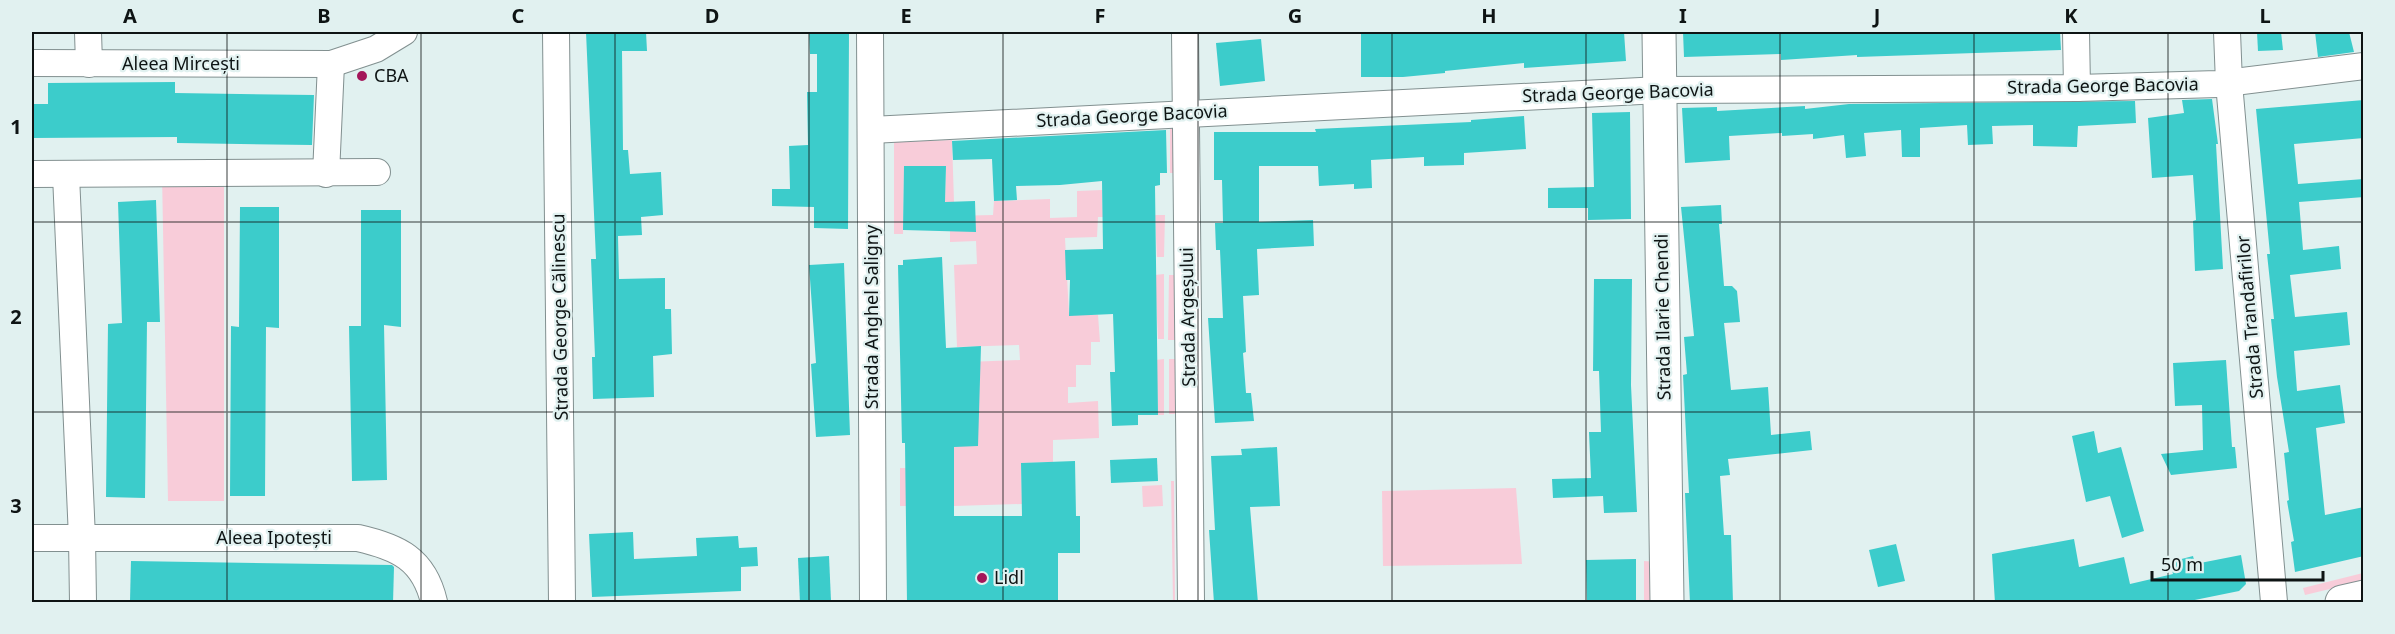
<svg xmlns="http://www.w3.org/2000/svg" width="2395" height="634" font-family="'Noto Sans',sans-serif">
  <rect width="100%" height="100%" fill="#e1f1f0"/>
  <!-- green -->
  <g fill="#f8ccd9">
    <polygon points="1170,128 1174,128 1173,173 1170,173"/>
    <polygon points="952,140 954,202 945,202 946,166 904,166 903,234 894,234 894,142"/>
    <polygon points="162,174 224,174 224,501 168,501"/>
    <polygon points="1102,190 1103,217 1098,217 1097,237 1065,238 1069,315 1098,315 1100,342 1091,342 1091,365 1076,365 1076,387 1068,387 1068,403 1098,401 1099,438 1053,440 1053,462 1021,463 1022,504 954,506 953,447 979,414 979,399 967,362 1020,360 1019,345 957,347 954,265 977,264 976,241 950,242 950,216 993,215 994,201 1050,199 1050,218 1077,217 1077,191"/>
    <polygon points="1155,215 1165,215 1164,257 1157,257"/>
    <polygon points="1164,274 1164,339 1158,339 1155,275"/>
    <polygon points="1169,275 1176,275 1176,340 1168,340"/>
    <polygon points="1164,359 1164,415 1158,415 1156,360"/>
    <rect x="1169" y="359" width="6" height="55"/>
    <rect x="900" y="468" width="6" height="38"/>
    <polygon points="1171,481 1174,481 1175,602 1173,602"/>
    <polygon points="1162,485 1163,506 1143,507 1142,486"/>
    <polygon points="1516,488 1522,564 1383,566 1382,491"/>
    <polygon points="1644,561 1657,562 1656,602 1644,602"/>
    <polygon points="2363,573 2363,581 2305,595 2303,588"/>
  </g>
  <!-- building -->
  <g fill="#3ccccb">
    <polygon points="586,32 646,32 647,51 622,51 623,150 628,150 630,174 661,172 663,215 641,217 642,235 618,236 619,279 665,278 665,309 671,309 672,354 653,356 654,397 593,399 592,357 595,357 591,259 596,259"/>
    <polygon points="809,32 849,32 848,229 814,228 814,207 772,206 772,189 790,189 789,146 808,145 807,92 817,92 817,54 810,54"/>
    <polygon points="1361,32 1624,32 1626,61 1524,68 1524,63 1445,71 1445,73 1403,77 1361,77"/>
    <polygon points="1683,32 2060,32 2061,50 1857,57 1857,55 1781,60 1781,54 1684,57"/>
    <polygon points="2257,32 2281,32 2283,50 2258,51"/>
    <polygon points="2315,32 2349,32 2354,52 2318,57"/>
    <polygon points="1261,39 1265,81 1220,86 1216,43"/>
    <polygon points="175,82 175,93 314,95 312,145 177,143 177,137 32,138 32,104 48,104 48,83"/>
    <polygon points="2212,99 2218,144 2216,144 2223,269 2195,271 2193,221 2196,220 2193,175 2152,178 2148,118 2184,113 2182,100"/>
    <polygon points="2364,100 2364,138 2294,144 2298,184 2364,179 2364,197 2299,202 2303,250 2339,246 2341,269 2290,275 2295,317 2347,312 2350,345 2294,351 2297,391 2340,385 2345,423 2316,428 2325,515 2364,507 2364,556 2295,572 2291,542 2294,541 2287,501 2289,500 2284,453 2289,452 2277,377 2271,319 2274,319 2267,254 2270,254 2256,109"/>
    <polygon points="2135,101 2136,123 2078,126 2077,147 2033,146 2033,125 1992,126 1993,144 1968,145 1967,125 1920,128 1920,157 1902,157 1901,130 1864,133 1866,156 1846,158 1844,135 1813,139 1813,134 1782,136 1782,133 1729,136 1730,160 1685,163 1682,108 1717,107 1717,111 1805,106 1805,109 1849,104"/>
    <polygon points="1630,112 1631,219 1588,220 1588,208 1548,208 1548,188 1594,187 1592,113"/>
    <polygon points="1524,116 1526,149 1464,153 1464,165 1424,166 1424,157 1371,160 1372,188 1354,189 1354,184 1319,186 1318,166 1259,166 1259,222 1313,220 1314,246 1257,249 1259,295 1243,296 1246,352 1243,353 1246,393 1251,393 1254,421 1215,423 1208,318 1223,318 1220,250 1216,250 1215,223 1223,223 1222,180 1214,180 1214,132 1316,132 1315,129 1471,122 1471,120"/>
    <polygon points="1166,130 1167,173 1160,173 1160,185 1155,186 1158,415 1138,415 1138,425 1112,426 1110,372 1115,372 1113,314 1069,316 1070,280 1066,280 1065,250 1103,249 1102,181 1060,185 1016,186 1017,200 994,201 992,159 953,160 952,141"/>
    <polygon points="904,166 946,166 945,202 975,201 976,232 903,230"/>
    <polygon points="156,200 160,322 147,322 145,498 106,497 108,324 122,323 118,202"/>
    <polygon points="1721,205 1722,224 1719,224 1724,286 1732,286 1737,291 1740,322 1724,323 1731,390 1768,387 1771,435 1810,431 1812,450 1728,459 1730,475 1720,476 1724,535 1731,535 1733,603 1690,603 1685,493 1689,493 1683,375 1687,374 1684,337 1694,336 1681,207"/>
    <polygon points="240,207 279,207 279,328 266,327 265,496 230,496 231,326 239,327"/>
    <polygon points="361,210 401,210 401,327 384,325 387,480 352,481 349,326 361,326"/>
    <polygon points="942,257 946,348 981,346 978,446 954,447 954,516 1022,516 1021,463 1075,461 1076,516 1080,516 1080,553 1058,553 1058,603 907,603 905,443 902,443 898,265 903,265 903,260"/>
    <polygon points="844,263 850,435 816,437 811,364 816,363 809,265"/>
    <polygon points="1594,279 1632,279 1631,385 1637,512 1604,513 1603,496 1553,498 1552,479 1591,478 1589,432 1601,432 1599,371 1593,371"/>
    <polygon points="2226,360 2232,447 2235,447 2237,468 2171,475 2161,454 2203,450 2202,405 2175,406 2173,363"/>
    <polygon points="2094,431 2098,453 2121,447 2144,531 2122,538 2110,496 2086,502 2072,436"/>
    <polygon points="1277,447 1280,506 1250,507 1258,603 1214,603 1209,530 1215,530 1211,456 1242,455 1241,449"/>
    <polygon points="1157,458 1158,481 1111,483 1110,460"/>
    <polygon points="633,532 634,559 697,556 696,538 738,536 739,548 757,547 758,566 741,567 741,591 592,597 589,534"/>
    <polygon points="2074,539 2079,567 2124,557 2130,584 2173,574 2170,562 2193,556 2195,564 2241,555 2246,584 2239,591 2180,603 1995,603 1992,554"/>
    <polygon points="1896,544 1905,581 1878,587 1869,550"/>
    <polygon points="829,556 831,601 800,603 798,558"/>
    <polygon points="1636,559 1636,603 1587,603 1586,560"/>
    <polygon points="131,561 392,565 394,567 393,603 130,601"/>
  </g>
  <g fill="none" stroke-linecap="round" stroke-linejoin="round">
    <!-- street casing -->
    <g stroke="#829090" stroke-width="28">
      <g id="street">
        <polyline points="88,32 89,64"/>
        <polyline points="556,32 562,602"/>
        <polyline points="870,32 873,602"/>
        <polyline points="1185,32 1191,602"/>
        <polyline points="2076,32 2077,88"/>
        <polyline points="2227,32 2229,83 2274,602"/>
        <polyline points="32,63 331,64 376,49 404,32"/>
        <polyline points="871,130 1660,90 2077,88 2218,84 2364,66"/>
        <polyline points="32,174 377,172"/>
        <polyline points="326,174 331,64"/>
        <polyline points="66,175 82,538 83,602"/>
        <path d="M32 538H358C398 547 424 559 434 602"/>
      </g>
    </g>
    <!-- secondary casing -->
    <g stroke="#829090" stroke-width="35">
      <g id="secondary">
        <polyline points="1659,32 1667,602"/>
        <polyline points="2342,602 2364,597"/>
      </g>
    </g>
    <!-- street -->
    <use href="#street" stroke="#fff" stroke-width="26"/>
    <!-- secondary -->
    <use href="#secondary" stroke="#fff" stroke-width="33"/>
  </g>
  <!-- grid -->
  <path fill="none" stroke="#0e1414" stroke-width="1.5" stroke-opacity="0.55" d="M227 32V602M421 32V602M615 32V602M809 32V602M1003 32V602M1198 32V602M1392 32V602M1586 32V602M1780 32V602M1974 32V602M2168 32V602M32 222H2364M32 412H2364"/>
  <!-- markers -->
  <g fill="#a4165a" stroke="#e1f1f0" stroke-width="2">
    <circle cx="362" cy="76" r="6"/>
    <circle cx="982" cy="578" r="6"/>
  </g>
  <g text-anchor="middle" stroke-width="4.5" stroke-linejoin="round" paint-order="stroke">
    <!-- street labels -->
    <g font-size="18" fill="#0e1414" stroke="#e1f1f0">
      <text x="181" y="70">Aleea Mircești</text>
      <text transform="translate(2103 86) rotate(-1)" y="6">Strada George Bacovia</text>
      <text transform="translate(1618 93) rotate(-2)" y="6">Strada George Bacovia</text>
      <text transform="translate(1132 116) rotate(-3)" y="6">Strada George Bacovia</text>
      <text transform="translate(560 317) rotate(-91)" y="6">Strada George Călinescu</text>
      <text transform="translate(872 317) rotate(-90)" y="6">Strada Anghel Saligny</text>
      <text transform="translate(1188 317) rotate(-91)" y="6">Strada Argeșului</text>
      <text transform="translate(1663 317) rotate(-91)" y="6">Strada Ilarie Chendi</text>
      <text transform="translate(2250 317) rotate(-95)" y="6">Strada Trandafirilor</text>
      <text x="274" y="544">Aleea Ipotești</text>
    </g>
    <!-- poi labels -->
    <g font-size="18" fill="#0e1414" stroke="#e1f1f0" text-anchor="start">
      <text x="374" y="82">CBA</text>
      <text x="994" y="584">Lidl</text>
    </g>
  </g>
  <!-- border -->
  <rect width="2395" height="634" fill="none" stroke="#e1f1f0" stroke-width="66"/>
  <!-- scale -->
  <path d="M2152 571v9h171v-9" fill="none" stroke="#0e1414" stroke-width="3"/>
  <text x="2161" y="571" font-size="18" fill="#0e1414" stroke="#e1f1f0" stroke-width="4.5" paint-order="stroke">50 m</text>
  <rect x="33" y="33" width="2329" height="568" fill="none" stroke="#0e1414" stroke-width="2"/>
  <g font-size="20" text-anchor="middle" font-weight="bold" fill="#0e1414">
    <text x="130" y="23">A</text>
    <text x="324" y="23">B</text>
    <text x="518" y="23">C</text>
    <text x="712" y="23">D</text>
    <text x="906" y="23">E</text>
    <text x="1100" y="23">F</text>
    <text x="1295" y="23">G</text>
    <text x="1489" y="23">H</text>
    <text x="1683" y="23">I</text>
    <text x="1877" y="23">J</text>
    <text x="2071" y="23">K</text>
    <text x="2265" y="23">L</text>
    <text x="16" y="134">1</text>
    <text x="16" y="324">2</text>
    <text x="16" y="513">3</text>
  </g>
</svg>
